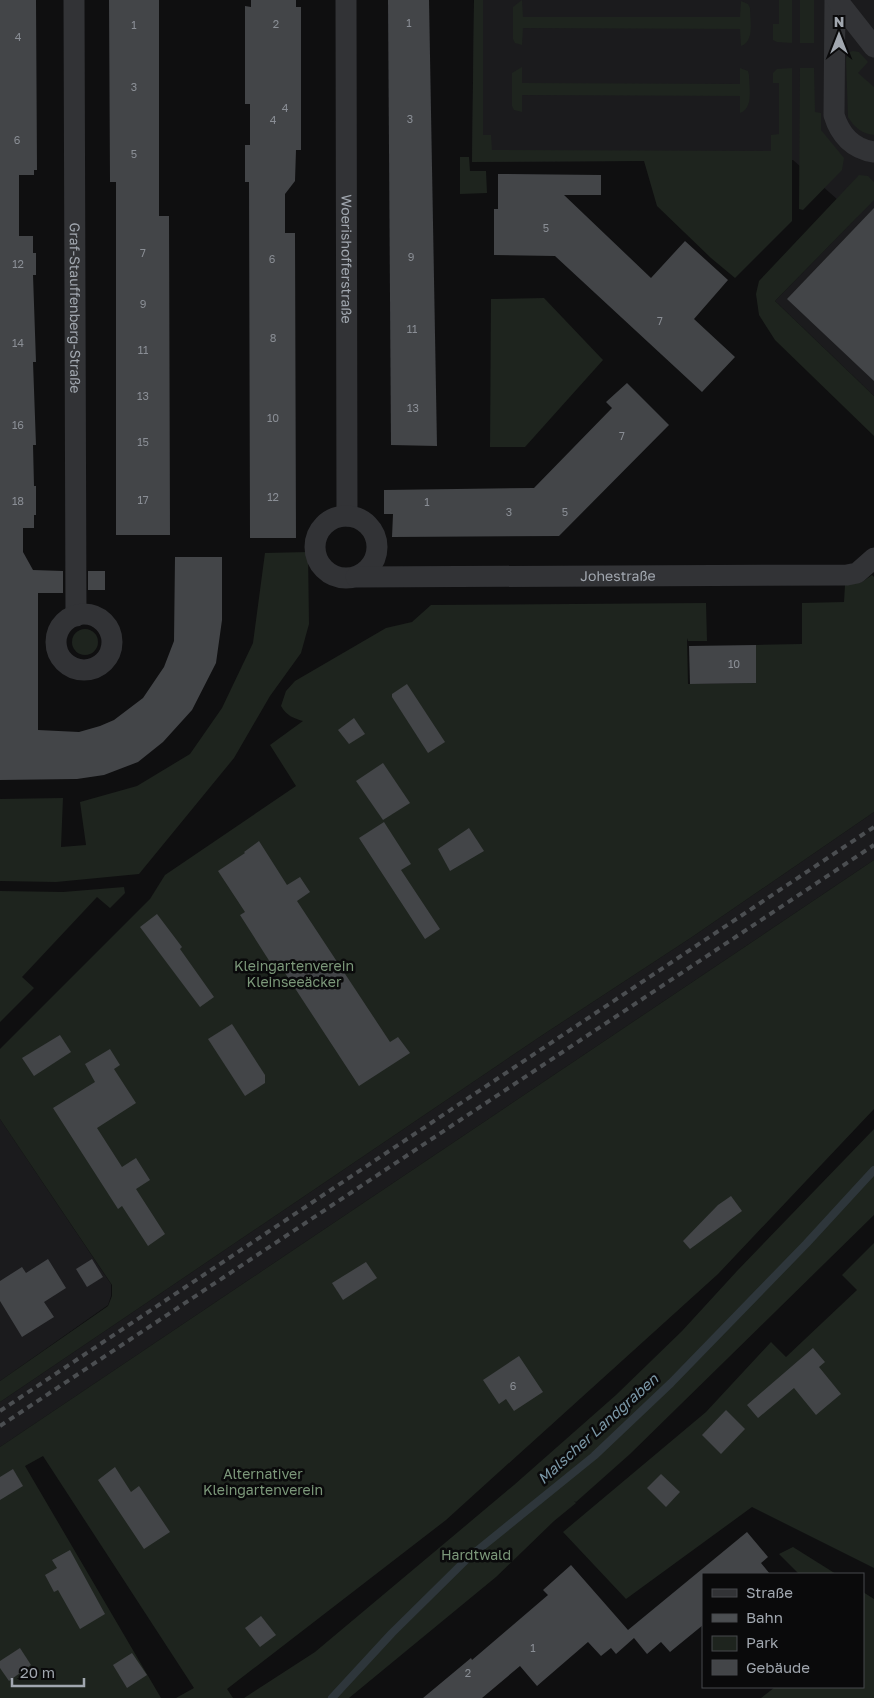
<svg xmlns="http://www.w3.org/2000/svg" width="874" height="1698" font-family="'Golos Text',sans-serif">
  <rect width="100%" height="100%" fill="#0f0f10"/>
  <!-- built -->
  <g fill="#1b1b1d">
    <polygon points="474,0 874,0 874,396 775,301 857,217 793,160 472,162"/>
    <polygon points="874,812 874,860 0,1447 0,1402 544,1034 692,937"/>
    <polygon points="0,1119 111,1284 111,1296 108,1305 0,1381"/>
  </g>
  <!-- green -->
  <g fill="#1e241e">
    <polygon points="474,0 483,0 483,135 491,135 492,150 771,151 771,135 779,134 779,83 773,83 773,73 777,69 792,68 792,221 735,278 711,258 657,206 644,161 472,162"/>
    <path d="M522 0 523 17H740L741 1 748 4 750 8C750 21 755 41 741 46L740 29 523 28 522 45 515 43 513 39V7Z"/>
    <polygon points="779,0 792,0 792,43 777,42 773,40 773,24 779,24"/>
    <rect x="800" y="0" width="14" height="43"/>
    <path d="M853 51 859 52 868 62 858 73 874 87V135C862 134 854 127 848 117L846 59 849 52Z"/>
    <path d="M522 67V83L740 84V68L748 71 749 75C749 88 754 108 740 113V96L522 95V112L514 110 512 106V73Z"/>
    <polygon points="800,68 814,68 815,112 821,113 821,130 844,158 842,170 803,210 799,209"/>
    <polygon points="460,157 469,157 470,171 486,171 487,193 460,194"/>
    <polygon points="859,175 868,176 874,182 874,200 775,301 874,396 874,436 775,340 759,315 756,294 759,281"/>
    <polygon points="544,298 603,360 525,447 490,447 491,299"/>
    <polygon points="308,552 309,624 301,653 270,696 234,758 139,874 56,882 0,881 0,799 63,798 61,847 86,845 80,802 137,786 190,754 222,708 253,643 265,553"/>
    <path d="M872 575 874 577V812L692 937 544 1034 0 1402V1381L108 1306 112 1296V1285L0 1119V1049L150 899 165 875 296 786 270 745 303 721C293 718 287 716 281 706L286 691 295 681 386 628 412 622 431 605 706 603 707 641H688L687 638 688 684 756 683V645L802 644V603L844 602 845 585 862 582Z"/>
    <circle cx="85" cy="642" r="13"/>
    <polygon points="874,860 874,1109 718,1274 446,1520 227,1689 233,1698 176,1698 194,1688 43,1456 25,1466 161,1698 0,1698 0,1447"/>
    <polygon points="124,887 125,893 110,908 97,897 22,977 34,988 0,1022 0,891 63,892"/>
    <polygon points="874,1129 874,1215 630,1454 576,1502 574,1501 576,1503 554,1521 496,1577 349,1698 244,1698 315,1652 514,1485 616,1395 682,1331 737,1271"/>
    <polygon points="874,1243 874,1568 752,1507 626,1599 563,1532 706,1412 771,1342 786,1357 857,1290 842,1275"/>
    <polygon points="793,1547 836,1574 799,1574 779,1554"/>
    <polygon points="863,1592 874,1599 874,1698 761,1698 775,1687 863,1687"/>
  </g>
  <g fill="none" stroke-linecap="round" stroke-linejoin="round">
    <!-- stream -->
    <polyline stroke="#2e363b" stroke-width="8" points="332,1698 392,1633 468,1558 594,1456 671,1383 806,1244 874,1170"/>
  </g>
  <!-- building -->
  <g fill="#434548">
    <polygon points="0,0 36,0 37,170 34,170 34,175 19,175 19,236 33,236 33,253 36,253 36,275 33,275 36,362 33,362 36,445 33,445 34,486 36,486 36,515 34,515 34,528 23,528 23,552 33,570 63,571 63,593 38,593 38,730 79,732 100,726 114,720 143,698 164,667 174,641 175,557 222,557 222,620 216,663 192,710 163,742 138,762 104,775 77,779 0,780"/>
    <polygon points="109,0 159,0 159,216 169,216 170,535 116,535 116,182 110,182"/>
    <polygon points="251,0 296,0 296,7 301,7 301,150 296,150 295,181 285,194 285,233 295,233 296,538 250,538 249,182 245,182 245,145 250,145 250,104 245,104 245,6 251,7"/>
    <polygon points="388,0 429,0 437,446 391,445"/>
    <polygon points="498,174 601,175 601,195 564,195 651,278 685,241 728,280 694,319 735,357 702,392 555,256 494,255 494,209 498,209"/>
    <polygon points="874,208 874,381 787,299"/>
    <polygon points="627,383 669,425 559,536 392,537 393,514 384,514 384,490 534,488 612,408 606,402"/>
    <rect x="88" y="571" width="17" height="19"/>
    <polygon points="756,645 756,683 690,684 689,646"/>
    <polygon points="407,684 445,742 428,753 392,697 392,694"/>
    <polygon points="354,718 365,734 349,744 338,730"/>
    <polygon points="383,763 410,803 383,820 356,781"/>
    <polygon points="384,822 411,864 401,870 440,929 425,939 359,838"/>
    <polygon points="469,828 484,851 450,871 438,849"/>
    <polygon points="259,841 287,885 300,877 310,892 297,901 390,1042 398,1037 410,1053 359,1086 283,970 277,973 240,915 245,912 218,871 245,853 244,852"/>
    <polygon points="157,914 182,947 180,949 214,997 200,1007 140,927"/>
    <polygon points="232,1024 265,1075 265,1083 245,1096 208,1039"/>
    <polygon points="60,1035 71,1052 34,1076 22,1058"/>
    <polygon points="110,1049 120,1065 114,1069 136,1103 97,1128 122,1167 136,1158 150,1180 136,1189 165,1234 148,1246 122,1206 118,1209 53,1108 95,1082 85,1064"/>
    <polygon points="731,1196 742,1211 690,1249 683,1241 718,1205"/>
    <polygon points="48,1259 66,1288 44,1302 54,1317 22,1337 0,1301 0,1281 22,1267 26,1273"/>
    <polygon points="92,1259 103,1277 87,1287 76,1269"/>
    <polygon points="366,1262 377,1278 343,1300 332,1283"/>
    <polygon points="813,1348 825,1362 819,1367 841,1394 816,1415 794,1388 758,1418 747,1405"/>
    <polygon points="519,1356 543,1392 514,1411 506,1399 499,1404 483,1380"/>
    <polygon points="726,1410 745,1429 721,1454 702,1435"/>
    <polygon points="115,1467 131,1492 139,1486 170,1532 144,1549 98,1480"/>
    <polygon points="13,1469 23,1486 0,1500 0,1477"/>
    <polygon points="661,1474 680,1492 666,1507 647,1488"/>
    <polygon points="747,1532 768,1557 761,1563 770,1574 703,1574 703,1625 670,1652 661,1642 647,1654 634,1638 616,1654 611,1648 601,1656 588,1642 537,1686 520,1666 482,1698 423,1698 471,1658 472,1660 548,1595 543,1590 571,1565 628,1630"/>
    <polygon points="70,1550 105,1614 80,1629 58,1590 54,1592 45,1575 57,1568 52,1560"/>
    <polygon points="261,1616 276,1635 260,1647 245,1628"/>
    <polygon points="20,1648 31,1665 9,1681 0,1668 0,1661"/>
    <polygon points="132,1653 147,1675 127,1688 113,1665"/>
  </g>
  <g fill="none" stroke-linecap="round" stroke-linejoin="round">
    <!-- street -->
    <g stroke="#323336" stroke-width="21">
      <path id="s1" d="M74 0 76 616"/>
      <path id="s2" d="M346 0 347 516"/>
      <path d="M835 0 834 115C840 135 853 149 874 152"/>
      <polyline points="837,0 874,47"/>
      <circle cx="346" cy="547" r="31"/>
      <path id="s3" d="M356 577 847 575 857 573 874 558"/>
      <circle cx="84" cy="642" r="28"/>
    </g>
    <!-- rail -->
    <g stroke="#4b4e51" stroke-width="4" stroke-dasharray="6 5" stroke-linecap="butt">
      <polyline points="0,1411 874,827"/>
      <polyline points="0,1426 874,845"/>
    </g>
  </g>
  <g text-anchor="middle" stroke-width="5" stroke-linejoin="round" paint-order="stroke">
    <!-- number labels -->
    <g font-size="11" fill="#8a8e95">
      <text x="409" y="27">1</text>
      <text x="276" y="28">2</text>
      <text x="134" y="29">1</text>
      <text x="18" y="41">4</text>
      <text x="134" y="91">3</text>
      <text x="285" y="112">4</text>
      <text x="410" y="123">3</text>
      <text x="273" y="124">4</text>
      <text x="17" y="144">6</text>
      <text x="134" y="158">5</text>
      <text x="546" y="232">5</text>
      <text x="143" y="257">7</text>
      <text x="411" y="261">9</text>
      <text x="272" y="263">6</text>
      <text x="18" y="268">12</text>
      <text x="143" y="308">9</text>
      <text x="660" y="325">7</text>
      <text x="412" y="333">11</text>
      <text x="273" y="342">8</text>
      <text x="18" y="347">14</text>
      <text x="143" y="354">11</text>
      <text x="143" y="400">13</text>
      <text x="413" y="412">13</text>
      <text x="273" y="422">10</text>
      <text x="18" y="429">16</text>
      <text x="622" y="440">7</text>
      <text x="143" y="446">15</text>
      <text x="273" y="501">12</text>
      <text x="143" y="504">17</text>
      <text x="18" y="505">18</text>
      <text x="427" y="506">1</text>
      <text x="509" y="516">3</text>
      <text x="565" y="516">5</text>
      <text x="734" y="668">10</text>
      <text x="513" y="1390">6</text>
      <text x="533" y="1652">1</text>
      <text x="468" y="1677">2</text>
    </g>
    <!-- street labels -->
    <g font-size="14" fill="#a1a7af" stroke="#0a0a0b">
      <text dy="5" stroke="none"><textPath href="#s2" startOffset="259">Woerishofferstraße</textPath></text>
      <text dy="5" stroke="none"><textPath href="#s1" startOffset="308">Graf-Stauffenberg-Straße</textPath></text>
      <text dy="5" stroke="none"><textPath href="#s3" startOffset="262">Johestraße</textPath></text>
    </g>
    <!-- park labels -->
    <g font-size="14" fill="#7c987a" stroke="#0a0a0b">
      <text x="294" y="971">Kleingartenverein<tspan x="294" dy="16">Kleinseeäcker</tspan></text>
      <text x="263" y="1479">Alternativer<tspan x="263" dy="16">Kleingartenverein</tspan></text>
      <text x="476" y="1560">Hardtwald</text>
    </g>
    <!-- water labels -->
    <g font-size="15" font-style="italic" fill="#7b98a7" stroke="#0a0a0b">
      <text transform="translate(598 1429) rotate(-42)" y="5">Malscher Landgraben</text>
    </g>
  </g>
  <!-- legend -->
  <rect x="702" y="1573" width="162" height="115" fill="#0a0a0b" stroke="#46494d"/>
  <rect x="712" y="1589" width="25" height="8" fill="#323336" stroke="#46494d"/>
  <text x="746" y="1598" font-size="15" fill="#a1a7af">Straße</text>
  <rect x="712" y="1614" width="25" height="8" fill="#4b4e51" stroke="#46494d"/>
  <text x="746" y="1623" font-size="15" fill="#a1a7af">Bahn</text>
  <rect x="712" y="1636" width="25" height="15" fill="#1e241e" stroke="#46494d"/>
  <text x="746" y="1648" font-size="15" fill="#a1a7af">Park</text>
  <rect x="712" y="1660" width="25" height="15" fill="#434548" stroke="#46494d"/>
  <text x="746" y="1673" font-size="15" fill="#a1a7af">Gebäude</text>
  <!-- north arrow -->
  <g transform="translate(839 35)" stroke="#0a0a0b" stroke-width="4" paint-order="stroke">
  <path d="M0-4L9 19L0 12L-9 19Z" fill="#a1a7af"/>
  <text y="-8" font-size="14" font-weight="bold" text-anchor="middle" fill="#a1a7af">N</text>
  </g>
  <!-- scale -->
  <path d="M12 1678v8h72v-8" fill="none" stroke="#a1a7af" stroke-width="2.5"/>
  <text x="20" y="1678" font-size="15" fill="#a1a7af" stroke="#0a0a0b" stroke-width="4" paint-order="stroke">20 m</text>
</svg>
